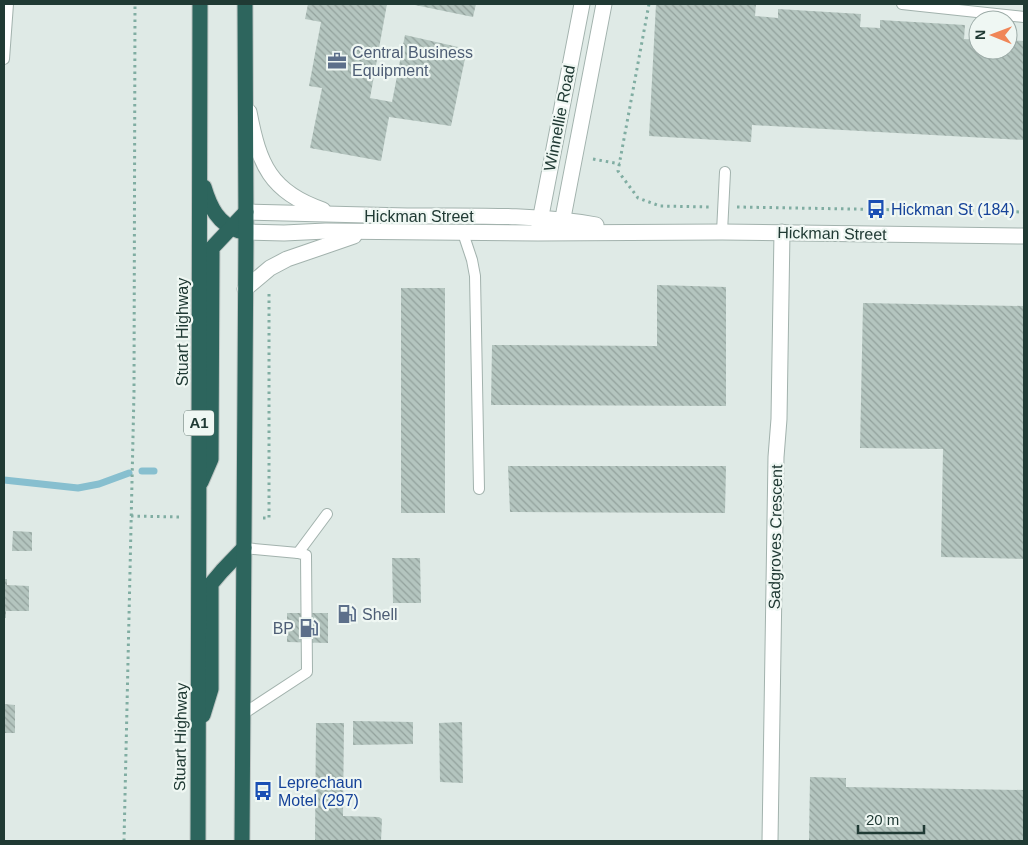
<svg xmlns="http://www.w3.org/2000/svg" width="1028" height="845" font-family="Arial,sans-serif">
  <defs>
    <pattern id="building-back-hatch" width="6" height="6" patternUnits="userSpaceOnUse" patternTransform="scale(1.25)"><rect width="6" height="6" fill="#b4c5bf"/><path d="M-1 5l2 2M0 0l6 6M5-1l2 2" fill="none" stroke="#92a19c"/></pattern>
  </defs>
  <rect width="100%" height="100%" fill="#dfeae6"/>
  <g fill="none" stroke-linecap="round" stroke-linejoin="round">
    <!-- stream -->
    <g stroke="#87bfcf" stroke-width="7">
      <polyline points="142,471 154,471"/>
      <polyline points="4,480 78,488 99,484 129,473"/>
    </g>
  </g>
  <!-- building -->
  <g fill="url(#building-back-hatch)">
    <polygon points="308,4 387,4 370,98 392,102 405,35 467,49 451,126 389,117 381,161 310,148 322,88 309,86 321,22 305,19"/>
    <polygon points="410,4 476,4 473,17"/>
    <polygon points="656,4 756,4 755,16 778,18 778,9 861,14 860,27 880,28 880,20 965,25 964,39 978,40 978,50 1008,50 1008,40 1024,41 1024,140 752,125 751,142 649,136"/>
    <polygon points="657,285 726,287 726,406 491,405 492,345 657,346"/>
    <rect x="401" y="288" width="44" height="225"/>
    <polygon points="863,303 1024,306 1024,559 941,557 943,449 860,448"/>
    <polygon points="508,466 726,466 725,513 510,512"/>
    <polygon points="13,531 32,532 32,551 12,551"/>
    <polygon points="392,558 420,558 421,603 393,603"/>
    <polygon points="4,579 7,579 7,585 29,586 29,611 6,611 6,618 4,618"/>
    <polygon points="287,613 328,613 328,643 287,642"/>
    <polygon points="4,704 15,705 15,733 4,733"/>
    <polygon points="353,721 413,722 413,744 353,745"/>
    <polygon points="462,722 463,783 440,782 439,723"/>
    <polygon points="316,723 344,723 343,816 379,817 382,819 381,841 315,841"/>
    <polygon points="810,777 846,778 846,787 1024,790 1024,841 809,841"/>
  </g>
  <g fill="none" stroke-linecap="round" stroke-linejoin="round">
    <!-- lane casing -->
    <g stroke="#a2b2ad" stroke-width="12">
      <g id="lane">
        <polyline points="902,4 1024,17"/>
        <polyline points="4,59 8,4"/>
        <polyline points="722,232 725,172"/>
        <polyline points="463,233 472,260 475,276 479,489"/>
        <polyline points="298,553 327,514"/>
        <polyline points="243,714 307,672 306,555 298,553 244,548"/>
      </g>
    </g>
    <!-- street casing -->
    <g stroke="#a2b2ad" stroke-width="17">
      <g id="street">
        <path d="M249 112C259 164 270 192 323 210"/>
        <path d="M246 212C300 213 355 215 410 216 472 216 535 214 596 225"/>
        <polyline points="539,226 582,4"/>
        <polyline points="561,228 604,4"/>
        <polyline points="246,232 284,233 326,231 538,233 722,232 1024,236"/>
        <polyline points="245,289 270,268 287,259 354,236"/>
        <polyline points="770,841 776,457 779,419 782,232"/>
      </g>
    </g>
    <!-- highway casing -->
    <g stroke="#bcc4c2" stroke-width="17">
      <g id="highway">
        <path d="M204 187C210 207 218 224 239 231"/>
        <polyline points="201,482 211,459 212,248 246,212"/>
        <polyline points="203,715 211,689 211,584 222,571 244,548"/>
        <polyline points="198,841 200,4"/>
        <polyline points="242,841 246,232 245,4"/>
      </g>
    </g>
    <!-- path -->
    <g stroke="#80ada2" stroke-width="3" stroke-dasharray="2.5 4" stroke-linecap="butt">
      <polyline points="649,4 618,171 638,198 660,206 709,207"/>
      <polyline points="593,159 620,164"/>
      <polyline points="737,207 1024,212"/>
      <polyline points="131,516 181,517"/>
      <polyline points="263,518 269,518 269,294"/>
      <polyline points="124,841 134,392 135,4"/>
    </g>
    <!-- lane -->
    <use href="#lane" stroke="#fff" stroke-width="10"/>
    <!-- street -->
    <use href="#street" stroke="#fff" stroke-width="15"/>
    <!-- highway -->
    <use href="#highway" stroke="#2d655d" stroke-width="15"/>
  </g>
  <!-- icons -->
  <defs>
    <g id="office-bare" transform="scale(1.5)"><path d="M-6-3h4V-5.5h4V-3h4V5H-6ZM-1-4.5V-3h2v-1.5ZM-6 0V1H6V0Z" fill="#5c6f8a" stroke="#eff7f3" stroke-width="2.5" paint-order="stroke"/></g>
    <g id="bus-bare" transform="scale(1.5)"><path d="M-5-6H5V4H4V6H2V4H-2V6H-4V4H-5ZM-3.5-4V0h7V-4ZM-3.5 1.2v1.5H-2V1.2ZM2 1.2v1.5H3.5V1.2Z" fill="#1a4fb4" stroke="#eff7f3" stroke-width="2.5" paint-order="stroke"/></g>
    <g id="fuel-bare" transform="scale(1.5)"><path d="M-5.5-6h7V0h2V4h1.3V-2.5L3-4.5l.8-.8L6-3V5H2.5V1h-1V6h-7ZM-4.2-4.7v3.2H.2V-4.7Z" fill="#5c6f8a" stroke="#eff7f3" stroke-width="2.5" paint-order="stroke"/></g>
  </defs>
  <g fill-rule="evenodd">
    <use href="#office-bare" x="337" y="61"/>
    <use href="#bus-bare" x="876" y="209"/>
    <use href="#fuel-bare" x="347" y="614"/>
    <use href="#fuel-bare" x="309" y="628"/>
    <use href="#bus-bare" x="263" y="791"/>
  </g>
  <g text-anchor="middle" stroke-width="4.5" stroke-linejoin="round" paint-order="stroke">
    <!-- shield labels -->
    <rect fill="#eff7f3" stroke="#5e736d" stroke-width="1" x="184" y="410.5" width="30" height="25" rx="4"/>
    <g font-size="15" font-weight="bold" fill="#203a34">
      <text x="199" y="428">A1</text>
    </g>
    <!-- service labels -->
    <g font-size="16" fill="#4e5e75" stroke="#eff7f3" text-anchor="start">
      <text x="352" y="58">Central Business<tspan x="352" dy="18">Equipment</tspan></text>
      <text x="362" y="620">Shell</text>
      <text x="294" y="634" text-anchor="end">BP</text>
    </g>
    <!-- street labels -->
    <g font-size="16" fill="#203a34" stroke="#eff7f3">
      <text transform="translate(559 118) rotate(-79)" y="6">Winnellie Road</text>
      <text x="419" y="222">Hickman Street</text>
      <text transform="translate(832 233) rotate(1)" y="6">Hickman Street</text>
      <text transform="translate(182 332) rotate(-90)" y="6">Stuart Highway</text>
      <text transform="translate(775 537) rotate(-89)" y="6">Sadgroves Crescent</text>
      <text transform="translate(180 737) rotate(-89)" y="6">Stuart Highway</text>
    </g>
    <!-- transit labels -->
    <g font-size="16" fill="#164399" stroke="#eff7f3" text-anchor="start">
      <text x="891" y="215">Hickman St (184)</text>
      <text x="278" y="788">Leprechaun<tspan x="278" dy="18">Motel (297)</tspan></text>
    </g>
  </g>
  <!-- border -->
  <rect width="1028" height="845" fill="none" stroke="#203a34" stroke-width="10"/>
  <!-- north arrow -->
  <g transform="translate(993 35) rotate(271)"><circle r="24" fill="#eff7f3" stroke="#9caba7"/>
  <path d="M0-4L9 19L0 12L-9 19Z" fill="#f08657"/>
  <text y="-8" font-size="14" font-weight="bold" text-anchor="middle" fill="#203a34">N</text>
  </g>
  <!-- scale -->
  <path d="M858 825v8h66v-8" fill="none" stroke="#203a34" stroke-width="2.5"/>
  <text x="866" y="825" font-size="15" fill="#203a34" stroke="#eff7f3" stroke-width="4" paint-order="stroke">20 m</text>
</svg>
